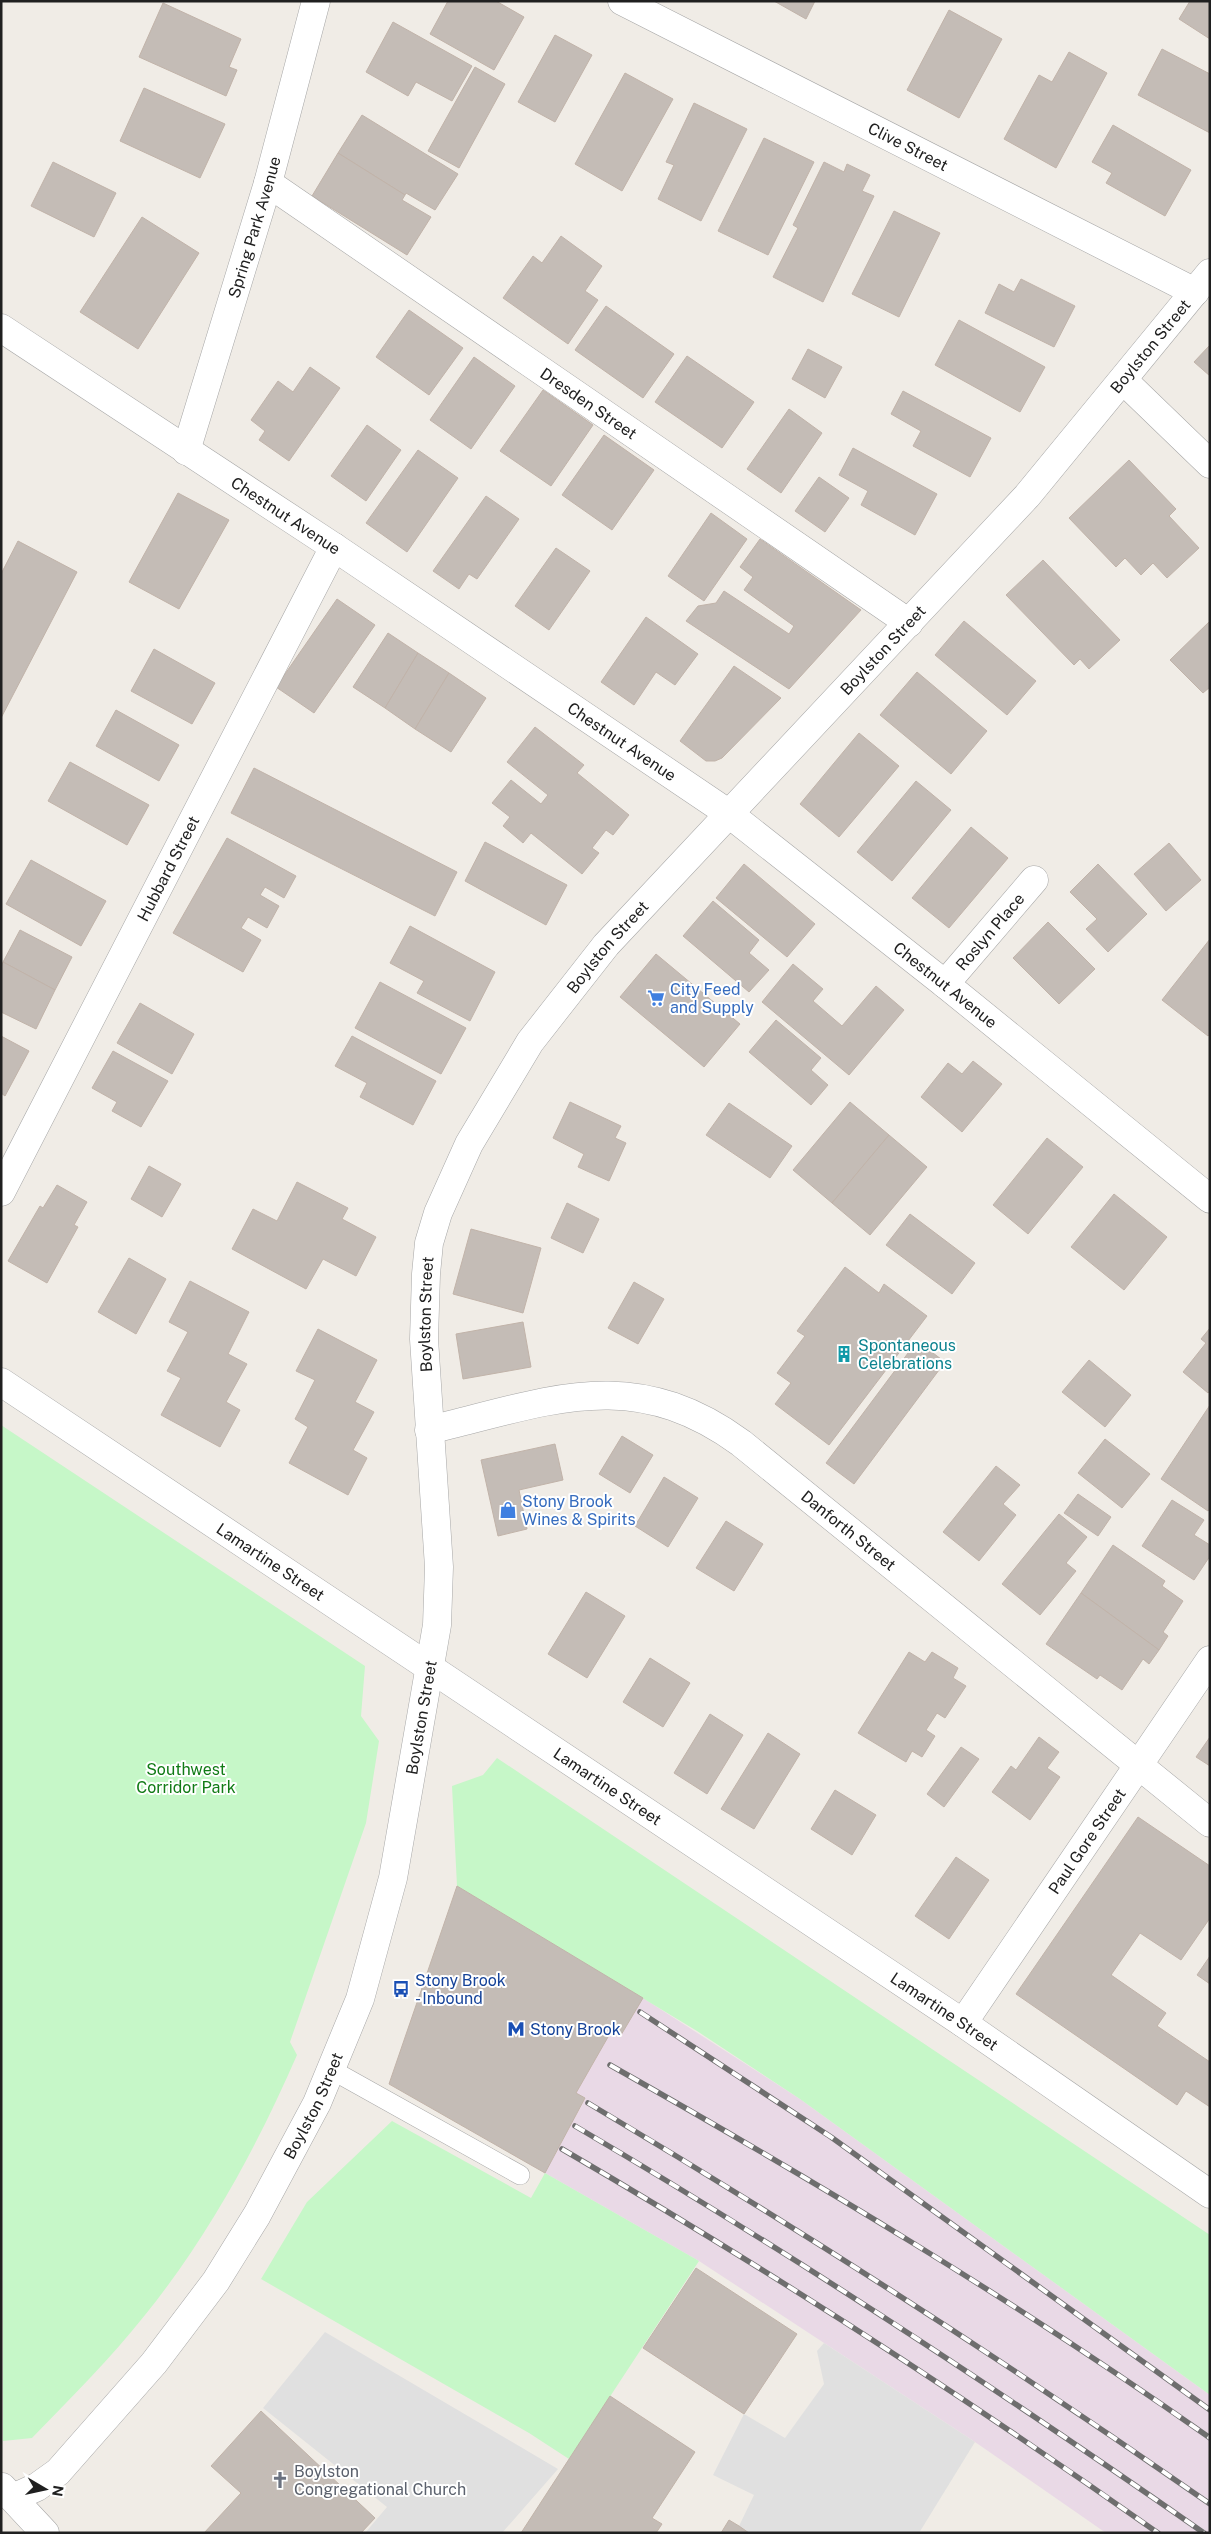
<svg xmlns="http://www.w3.org/2000/svg" width="1211" height="2534" font-family="'Public Sans',sans-serif">
  <rect width="100%" height="100%" fill="#f0ece6"/>
  <!-- industrial -->
  <polygon fill="#e9d9e6" points="643,1998 800,2099 1210,2395 1210,2533 1106,2533 975,2442 699,2261 545,2173 585,2099 576,2093 612,2030 621,2035"/>
  <!-- park -->
  <g fill="#c6f7c8">
    <path d="M1 1425 365 1666 361 1716 379 1741 366 1823 290 2042 297 2055C257 2147 208 2237 145 2315 110 2359 71 2398 32 2438L3 2441Z"/>
    <polygon points="497,1758 1210,2235 1210,2395 800,2099 697,2031 457,1886 452,1786 483,1775"/>
    <polygon points="392,2121 531,2198 545,2173 699,2261 569,2459 529,2433 261,2279 307,2202"/>
  </g>
  <!-- parking -->
  <g fill="#e0e0e0">
    <polygon points="325,2332 558,2469 502,2533 365,2533 387,2507 263,2408"/>
    <polygon points="824,2343 975,2442 919,2533 749,2533 739,2526 754,2495 713,2475 744,2414 785,2438 824,2384 817,2351"/>
  </g>
  <!-- building -->
  <g fill="#c4bcb6" stroke="#c1b3a9">
    <polygon points="448,1 496,1 524,17 494,70 430,34"/>
    <polygon points="774,1 815,1 806,19"/>
    <polygon points="1190,1 1210,1 1210,39 1179,19"/>
    <polygon points="163,3 241,39 229,67 237,70 226,96 139,57"/>
    <polygon points="949,10 1002,39 959,118 907,90"/>
    <polygon points="393,22 472,66 452,101 416,82 408,96 366,72"/>
    <polygon points="555,35 592,55 555,122 518,102"/>
    <polygon points="1162,49 1210,74 1210,133 1138,95"/>
    <polygon points="1069,52 1107,73 1056,168 1004,139 1039,75 1052,82"/>
    <polygon points="475,67 505,84 459,168 428,151"/>
    <polygon points="625,73 673,99 622,191 575,164"/>
    <polygon points="144,88 225,124 200,178 120,141"/>
    <polygon points="694,103 747,129 701,221 658,199 674,165 666,162"/>
    <polygon points="362,115 458,174 435,210 406,193 405,195 338,153"/>
    <polygon points="1113,125 1191,170 1165,216 1106,183 1112,173 1092,162"/>
    <polygon points="764,138 814,162 768,255 718,231"/>
    <polygon points="338,153 405,195 402,200 431,217 407,255 312,196"/>
    <polygon points="53,162 116,193 94,237 31,206"/>
    <polygon points="824,162 844,172 847,164 870,175 862,191 874,196 823,302 773,277 798,228 793,225"/>
    <polygon points="894,211 940,233 899,317 852,294"/>
    <polygon points="142,217 199,253 138,349 80,312"/>
    <polygon points="561,236 602,266 585,291 598,300 568,344 503,298 533,256 542,263"/>
    <polygon points="1021,279 1075,306 1054,347 985,313 999,284 1014,292"/>
    <polygon points="606,306 674,354 643,398 575,350"/>
    <polygon points="409,310 463,348 429,395 376,357"/>
    <polygon points="959,320 1045,367 1020,412 935,365"/>
    <polygon points="1210,345 1210,376 1194,362"/>
    <polygon points="808,349 842,367 825,398 792,379"/>
    <polygon points="687,356 754,402 722,448 655,402"/>
    <polygon points="474,357 515,386 471,449 430,420"/>
    <polygon points="310,367 340,388 289,461 259,440 265,431 251,420 278,381 293,392"/>
    <polygon points="543,390 593,425 551,486 500,451"/>
    <polygon points="903,391 991,438 970,477 913,446 921,431 891,414"/>
    <polygon points="789,409 822,433 781,493 747,469"/>
    <polygon points="367,425 401,450 366,501 331,476"/>
    <polygon points="604,435 654,470 612,530 562,495"/>
    <polygon points="853,448 937,494 915,535 861,505 868,491 839,475"/>
    <polygon points="418,450 458,478 407,552 366,523"/>
    <polygon points="1129,460 1176,509 1169,516 1199,548 1167,578 1153,563 1141,575 1125,558 1116,567 1069,518"/>
    <polygon points="819,477 849,498 825,532 795,511"/>
    <polygon points="178,493 229,520 179,609 129,582"/>
    <polygon points="486,496 519,519 477,579 469,574 459,589 433,571"/>
    <polygon points="711,513 747,539 704,601 668,576"/>
    <polygon points="760,539 861,610 789,689 686,621 698,606 716,603 724,591 789,634 794,626 744,590 753,577 740,567"/>
    <polygon points="18,541 77,572 1,718 1,574"/>
    <polygon points="556,548 590,571 549,630 515,606"/>
    <polygon points="1043,560 1120,640 1089,669 1080,659 1074,665 1006,595"/>
    <polygon points="337,599 375,625 314,713 276,687"/>
    <polygon points="646,617 698,654 675,685 656,672 634,705 601,682"/>
    <polygon points="964,621 1036,681 1007,715 935,655"/>
    <polygon points="1210,621 1210,687 1203,693 1170,660"/>
    <polygon points="388,633 418,653 385,708 353,687"/>
    <polygon points="154,649 215,683 192,724 131,691"/>
    <polygon points="418,653 449,673 415,729 385,708"/>
    <polygon points="734,666 781,698 722,758 715,761 706,761 680,741"/>
    <polygon points="917,672 987,731 951,774 880,715"/>
    <polygon points="449,673 486,698 451,752 415,729"/>
    <polygon points="116,710 179,745 159,781 96,746"/>
    <polygon points="535,727 584,765 577,773 629,815 613,835 606,830 592,848 599,853 582,874 531,833 523,843 503,826 510,817 492,803 511,780 541,804 548,795 507,762"/>
    <polygon points="859,733 899,766 839,837 800,804"/>
    <polygon points="70,762 149,805 127,845 48,801"/>
    <polygon points="254,768 457,872 435,916 231,813"/>
    <polygon points="916,781 951,810 892,881 857,852"/>
    <polygon points="971,827 1008,858 949,928 912,898"/>
    <polygon points="227,838 296,876 284,898 265,887 260,895 279,906 267,928 248,917 241,928 261,940 243,972 173,933"/>
    <polygon points="485,842 567,885 546,925 465,881"/>
    <polygon points="1169,843 1201,880 1166,911 1134,874"/>
    <polygon points="31,860 106,901 81,946 6,904"/>
    <polygon points="744,864 815,924 787,957 716,898"/>
    <polygon points="1098,864 1147,914 1108,952 1086,929 1097,919 1070,892"/>
    <polygon points="713,901 759,940 749,953 769,970 749,992 683,936"/>
    <polygon points="1048,922 1095,969 1059,1004 1013,958"/>
    <polygon points="410,926 495,972 470,1021 417,993 424,981 390,963"/>
    <polygon points="20,930 72,957 55,990 3,962"/>
    <polygon points="1210,939 1210,1034 1208,1036 1162,1000"/>
    <polygon points="656,954 740,1024 704,1067 620,997"/>
    <polygon points="3,962 55,990 36,1029 1,1012 1,967"/>
    <polygon points="793,964 823,989 813,1001 842,1026 876,986 904,1010 849,1075 762,1002"/>
    <polygon points="380,982 466,1028 441,1074 355,1028"/>
    <polygon points="140,1003 194,1034 172,1074 117,1043"/>
    <polygon points="776,1020 821,1058 811,1070 828,1085 811,1105 749,1052"/>
    <polygon points="1,1036 29,1051 5,1096 1,1093"/>
    <polygon points="352,1036 436,1081 413,1125 360,1097 367,1083 335,1066"/>
    <polygon points="113,1051 168,1081 141,1127 112,1111 117,1102 92,1088"/>
    <polygon points="973,1061 1002,1084 962,1132 921,1097 948,1063 962,1074"/>
    <polygon points="570,1102 621,1126 615,1138 626,1143 609,1181 578,1167 584,1154 553,1138"/>
    <polygon points="850,1102 889,1135 832,1203 793,1170"/>
    <polygon points="729,1103 792,1146 770,1178 706,1135"/>
    <polygon points="889,1135 927,1167 870,1235 832,1203"/>
    <polygon points="1047,1138 1083,1167 1028,1234 993,1205"/>
    <polygon points="149,1166 181,1184 162,1217 131,1199"/>
    <polygon points="297,1182 348,1208 342,1219 376,1237 356,1276 323,1259 306,1289 232,1249 253,1209 277,1221"/>
    <polygon points="57,1185 87,1202 74,1225 78,1227 47,1283 8,1261 40,1206 43,1208"/>
    <polygon points="1114,1194 1167,1237 1124,1290 1071,1247"/>
    <polygon points="567,1203 599,1219 583,1253 551,1238"/>
    <polygon points="910,1214 975,1263 952,1294 886,1245"/>
    <polygon points="471,1229 541,1248 523,1313 453,1294"/>
    <polygon points="129,1258 166,1279 136,1334 98,1312"/>
    <polygon points="845,1267 879,1293 884,1284 927,1316 829,1445 775,1404 791,1383 777,1373 805,1336 797,1331"/>
    <polygon points="190,1281 249,1312 228,1354 247,1364 226,1402 240,1410 220,1447 161,1415 181,1378 167,1371 188,1332 169,1322"/>
    <polygon points="634,1282 664,1299 638,1344 608,1328"/>
    <polygon points="523,1322 531,1367 463,1379 456,1334"/>
    <polygon points="1210,1328 1210,1391 1208,1393 1183,1372 1206,1343 1201,1339"/>
    <polygon points="318,1329 377,1360 355,1402 374,1412 353,1450 367,1458 348,1495 289,1463 308,1427 295,1419 315,1380 296,1371"/>
    <polygon points="917,1341 945,1362 854,1484 826,1463"/>
    <polygon points="1089,1360 1131,1395 1105,1427 1062,1392"/>
    <polygon points="1210,1405 1210,1508 1208,1511 1161,1479"/>
    <polygon points="622,1436 653,1455 630,1493 599,1474"/>
    <polygon points="1105,1439 1150,1474 1122,1508 1078,1473"/>
    <polygon points="555,1444 563,1480 519,1490 527,1529 498,1536 481,1460"/>
    <polygon points="996,1466 1020,1485 1003,1504 1016,1515 979,1561 943,1532"/>
    <polygon points="664,1477 698,1498 668,1547 635,1526"/>
    <polygon points="1078,1494 1111,1517 1098,1536 1064,1513"/>
    <polygon points="1172,1500 1204,1520 1194,1535 1210,1545 1210,1556 1194,1580 1142,1546"/>
    <polygon points="1059,1514 1087,1537 1066,1563 1076,1571 1040,1615 1002,1584"/>
    <polygon points="726,1521 763,1544 734,1591 696,1568"/>
    <polygon points="1113,1545 1165,1581 1162,1586 1183,1601 1163,1632 1168,1636 1159,1650 1081,1593"/>
    <polygon points="586,1592 625,1616 587,1678 548,1654"/>
    <polygon points="1081,1593 1159,1650 1149,1664 1143,1659 1122,1690 1100,1675 1097,1679 1046,1644"/>
    <polygon points="909,1652 925,1662 932,1652 958,1668 953,1678 966,1686 945,1718 937,1713 926,1730 935,1736 922,1757 912,1751 906,1762 858,1733"/>
    <polygon points="650,1658 690,1683 663,1727 623,1702"/>
    <polygon points="710,1714 743,1735 707,1794 674,1773"/>
    <polygon points="768,1733 800,1754 754,1829 721,1809"/>
    <polygon points="1039,1737 1059,1752 1047,1768 1060,1777 1030,1820 992,1792 1011,1766 1016,1770"/>
    <polygon points="1210,1737 1210,1766 1196,1757"/>
    <polygon points="961,1747 979,1759 944,1807 927,1794"/>
    <polygon points="835,1790 876,1815 852,1855 811,1829"/>
    <polygon points="1138,1817 1210,1866 1210,1918 1181,1960 1140,1933 1111,1975 1166,2013 1157,2026 1210,2062 1210,2107 1186,2091 1177,2105 1016,1994"/>
    <polygon points="956,1857 989,1880 949,1939 915,1916"/>
    <polygon points="457,1886 643,1998 621,2035 612,2030 576,2093 585,2098 545,2173 389,2084"/>
    <polygon points="1210,1956 1210,1984 1197,1975"/>
    <polygon points="696,2268 797,2334 744,2414 643,2348"/>
    <polygon points="610,2396 695,2452 652,2518 662,2524 656,2533 521,2533"/>
    <polygon points="261,2411 375,2518 361,2533 204,2533 241,2493 211,2466"/>
    <polygon points="729,2520 739,2526 749,2533 721,2533"/>
  </g>
  <g fill="none" stroke-linecap="round" stroke-linejoin="round">
    <!-- service casing -->
    <g stroke="#a7a7a7" stroke-width="20">
      <polyline id="service" points="332,2070 520,2175"/>
    </g>
    <!-- minor casing -->
    <g stroke="#a7a7a7" stroke-width="29">
      <g id="minor">
        <path id="s1" d="M622 1 1195 292"/>
        <path id="s2" d="M268 183 909 623"/>
        <path id="s3" d="M1 328 334 547 728 813 945 984 1210 1199"/>
        <polyline points="1123,380 1210,464"/>
        <path id="s4" d="M186 451 268 183 316 1"/>
        <path id="s5" d="M945 984 1034 880"/>
        <path id="s6" d="M1 1192 334 547"/>
        <path id="s7" d="M429 1430C548 1402 631 1363 741 1443L1210 1823"/>
        <path id="s8" d="M963 2023 1210 1660"/>
      </g>
    </g>
    <!-- tertiary casing -->
    <g stroke="#a7a7a7" stroke-width="29">
      <g id="tertiary">
        <path id="s9" d="M1 1382 963 2023 1210 2194"/>
        <polyline points="2,2487 45,2533"/>
        <path id="s10" d="M13 2498 37 2487 58 2472 154 2363 216 2281 257 2215 317 2103 360 1999 393 1878 437 1625 439 1567 424 1339 426 1274 429 1243 438 1213 469 1144 530 1042 606 945 1027 496 1210 273"/>
      </g>
    </g>
    <!-- service -->
    <use href="#service" stroke="#fff" stroke-width="19"/>
    <!-- minor -->
    <use href="#minor" stroke="#fff" stroke-width="28"/>
    <!-- tertiary -->
    <use href="#tertiary" stroke="#fff" stroke-width="28"/>
    <!-- rail casing -->
    <g stroke="#6e6e6e" stroke-width="5.5">
      <g id="rail">
        <polyline points="640,2012 831,2137 1210,2410"/>
        <path d="M610 2065C815 2181 1017 2302 1210 2438"/>
        <path d="M588 2103C800 2229 1008 2363 1210 2504"/>
        <path d="M575 2126C791 2253 999 2390 1204 2533"/>
        <path d="M562 2149C766 2268 965 2397 1158 2533"/>
      </g>
    </g>
    <!-- rail -->
    <use href="#rail" stroke="#fff" stroke-width="4" stroke-dasharray="11" stroke-linecap="butt"/>
  </g>
  <!-- icons -->
  <defs>
    <g id="supermarket-bare" transform="scale(1.35)"><path d="M-6-5.5h2.5l.6 2H6L4.5 2H-2.5L-4.4-4H-6ZM-1.5 3.2a1.3 1.3 0 1 0 .1 0ZM3 3.2a1.3 1.3 0 1 0 .1 0Z" fill="#3f7fe0" stroke="#fff" stroke-width="2.5" paint-order="stroke"/></g>
    <g id="building-bare" transform="scale(1.35)"><path d="M-4-6H4V6H1V3H-1V6H-4ZM-2.5-4.3h1.7v1.8h-1.7ZM.8-4.3h1.7v1.8H.8ZM-2.5-1h1.7V.8h-1.7ZM.8-1h1.7V.8H.8Z" fill="#0f9aa8" stroke="#fff" stroke-width="2.5" paint-order="stroke"/></g>
    <g id="shop-bare" transform="scale(1.35)"><path d="M-5-2.5h2.3a2.7 3.5 0 0 1 5.4 0H5L5.5 6h-11ZM-1.5-2.5h3a1.5 2.3 0 0 0-3 0Z" fill="#3f7fe0" stroke="#fff" stroke-width="2.5" paint-order="stroke"/></g>
    <g id="bus-bare" transform="scale(1.35)"><path d="M-5-6H5V4H4V6H2V4H-2V6H-4V4H-5ZM-3.5-4V0h7V-4ZM-3.5 1.2v1.5H-2V1.2ZM2 1.2v1.5H3.5V1.2Z" fill="#1a4fb4" stroke="#fff" stroke-width="2.5" paint-order="stroke"/></g>
    <g id="metro-bare" transform="scale(1.35)"><path d="M-5.5 5V-5H-3L0 0L3-5H5.5V5H3V-.5L0 4L-3-.5V5Z" fill="#1a4fb4" stroke="#fff" stroke-width="2.5" paint-order="stroke"/></g>
    <g id="church-bare" transform="scale(1.35)"><path d="M-1.2-6h2.4v3.5h3.3v2.4h-3.3V6h-2.4V-.1h-3.3v-2.4h3.3Z" fill="#6b7280" stroke="#fff" stroke-width="2.5" paint-order="stroke"/></g>
  </defs>
  <g fill-rule="evenodd">
    <use href="#supermarket-bare" x="656" y="998"/>
    <use href="#building-bare" x="844" y="1354"/>
    <use href="#shop-bare" x="508" y="1510"/>
    <use href="#bus-bare" x="401" y="1989"/>
    <use href="#metro-bare" x="516" y="2029"/>
    <use href="#church-bare" x="280" y="2480"/>
  </g>
  <g text-anchor="middle" stroke-width="4" stroke-linejoin="round" paint-order="stroke">
    <!-- street labels -->
    <g font-size="16" fill="#202020" stroke="#fff">
      <text dy="6" stroke="none"><textPath href="#s1" startOffset="321">Clive Street</textPath></text>
      <text dy="6" stroke="none"><textPath href="#s4" startOffset="234">Spring Park Avenue</textPath></text>
      <text dy="6" stroke="none"><textPath href="#s10" startOffset="2541">Boylston Street</textPath></text>
      <text dy="6" stroke="none"><textPath href="#s2" startOffset="389">Dresden Street</textPath></text>
      <text dy="6" stroke="none"><textPath href="#s3" startOffset="341">Chestnut Avenue</textPath></text>
      <text dy="6" stroke="none"><textPath href="#s10" startOffset="2136">Boylston Street</textPath></text>
      <text dy="6" stroke="none"><textPath href="#s3" startOffset="746">Chestnut Avenue</textPath></text>
      <text dy="6" stroke="none"><textPath href="#s6" startOffset="364">Hubbard Street</textPath></text>
      <text dy="6" stroke="none"><textPath href="#s5" startOffset="69">Roslyn Place</textPath></text>
      <text dy="6" stroke="none"><textPath href="#s10" startOffset="1731">Boylston Street</textPath></text>
      <text dy="6" stroke="none"><textPath href="#s3" startOffset="1151">Chestnut Avenue</textPath></text>
      <text dy="6" stroke="none"><textPath href="#s10" startOffset="1311">Boylston Street</textPath></text>
      <text dy="6" stroke="none"><textPath href="#s7" startOffset="465">Danforth Street</textPath></text>
      <text dy="6" stroke="none"><textPath href="#s9" startOffset="324">Lamartine Street</textPath></text>
      <text dy="6" stroke="none"><textPath href="#s10" startOffset="906">Boylston Street</textPath></text>
      <text dy="6" stroke="none"><textPath href="#s9" startOffset="729">Lamartine Street</textPath></text>
      <text dy="6" stroke="none"><textPath href="#s8" startOffset="220">Paul Gore Street</textPath></text>
      <text dy="6" stroke="none"><textPath href="#s9" startOffset="1134">Lamartine Street</textPath></text>
      <text dy="6" stroke="none"><textPath href="#s10" startOffset="501">Boylston Street</textPath></text>
    </g>
    <!-- shop labels -->
    <g font-size="16" fill="#366cbe" stroke="#fff" text-anchor="start">
      <text x="670" y="995">City Feed<tspan x="670" dy="18">and Supply</tspan></text>
      <text x="522" y="1507">Stony Brook<tspan x="522" dy="18">Wines &amp; Spirits</tspan></text>
    </g>
    <!-- culture labels -->
    <g font-size="16" fill="#0d838f" stroke="#fff" text-anchor="start">
      <text x="858" y="1351">Spontaneous<tspan x="858" dy="18">Celebrations</tspan></text>
    </g>
    <!-- park labels -->
    <g font-size="16" fill="#117b16" stroke="#fff">
      <text x="186" y="1775">Southwest<tspan x="186" dy="18">Corridor Park</tspan></text>
    </g>
    <!-- transit labels -->
    <g font-size="16" fill="#164399" stroke="#fff" text-anchor="start">
      <text x="415" y="1986">Stony Brook<tspan x="415" dy="18">- Inbound</tspan></text>
      <text x="530" y="2035">Stony Brook</text>
    </g>
    <!-- worship labels -->
    <g font-size="16" fill="#5b616d" stroke="#fff" text-anchor="start">
      <text x="294" y="2477">Boylston<tspan x="294" dy="18">Congregational Church</tspan></text>
    </g>
  </g>
  <!-- border -->
  <rect width="1211" height="2534" fill="none" stroke="#202020" stroke-width="5"/>
  <!-- north arrow -->
  <g transform="translate(45 2489) rotate(99)" stroke="#ffffff" stroke-width="4" paint-order="stroke">
  <path d="M0-4L9 19L0 12L-9 19Z" fill="#202020"/>
  <text y="-8" font-size="14" font-weight="bold" text-anchor="middle" fill="#202020">N</text>
  </g>
</svg>
